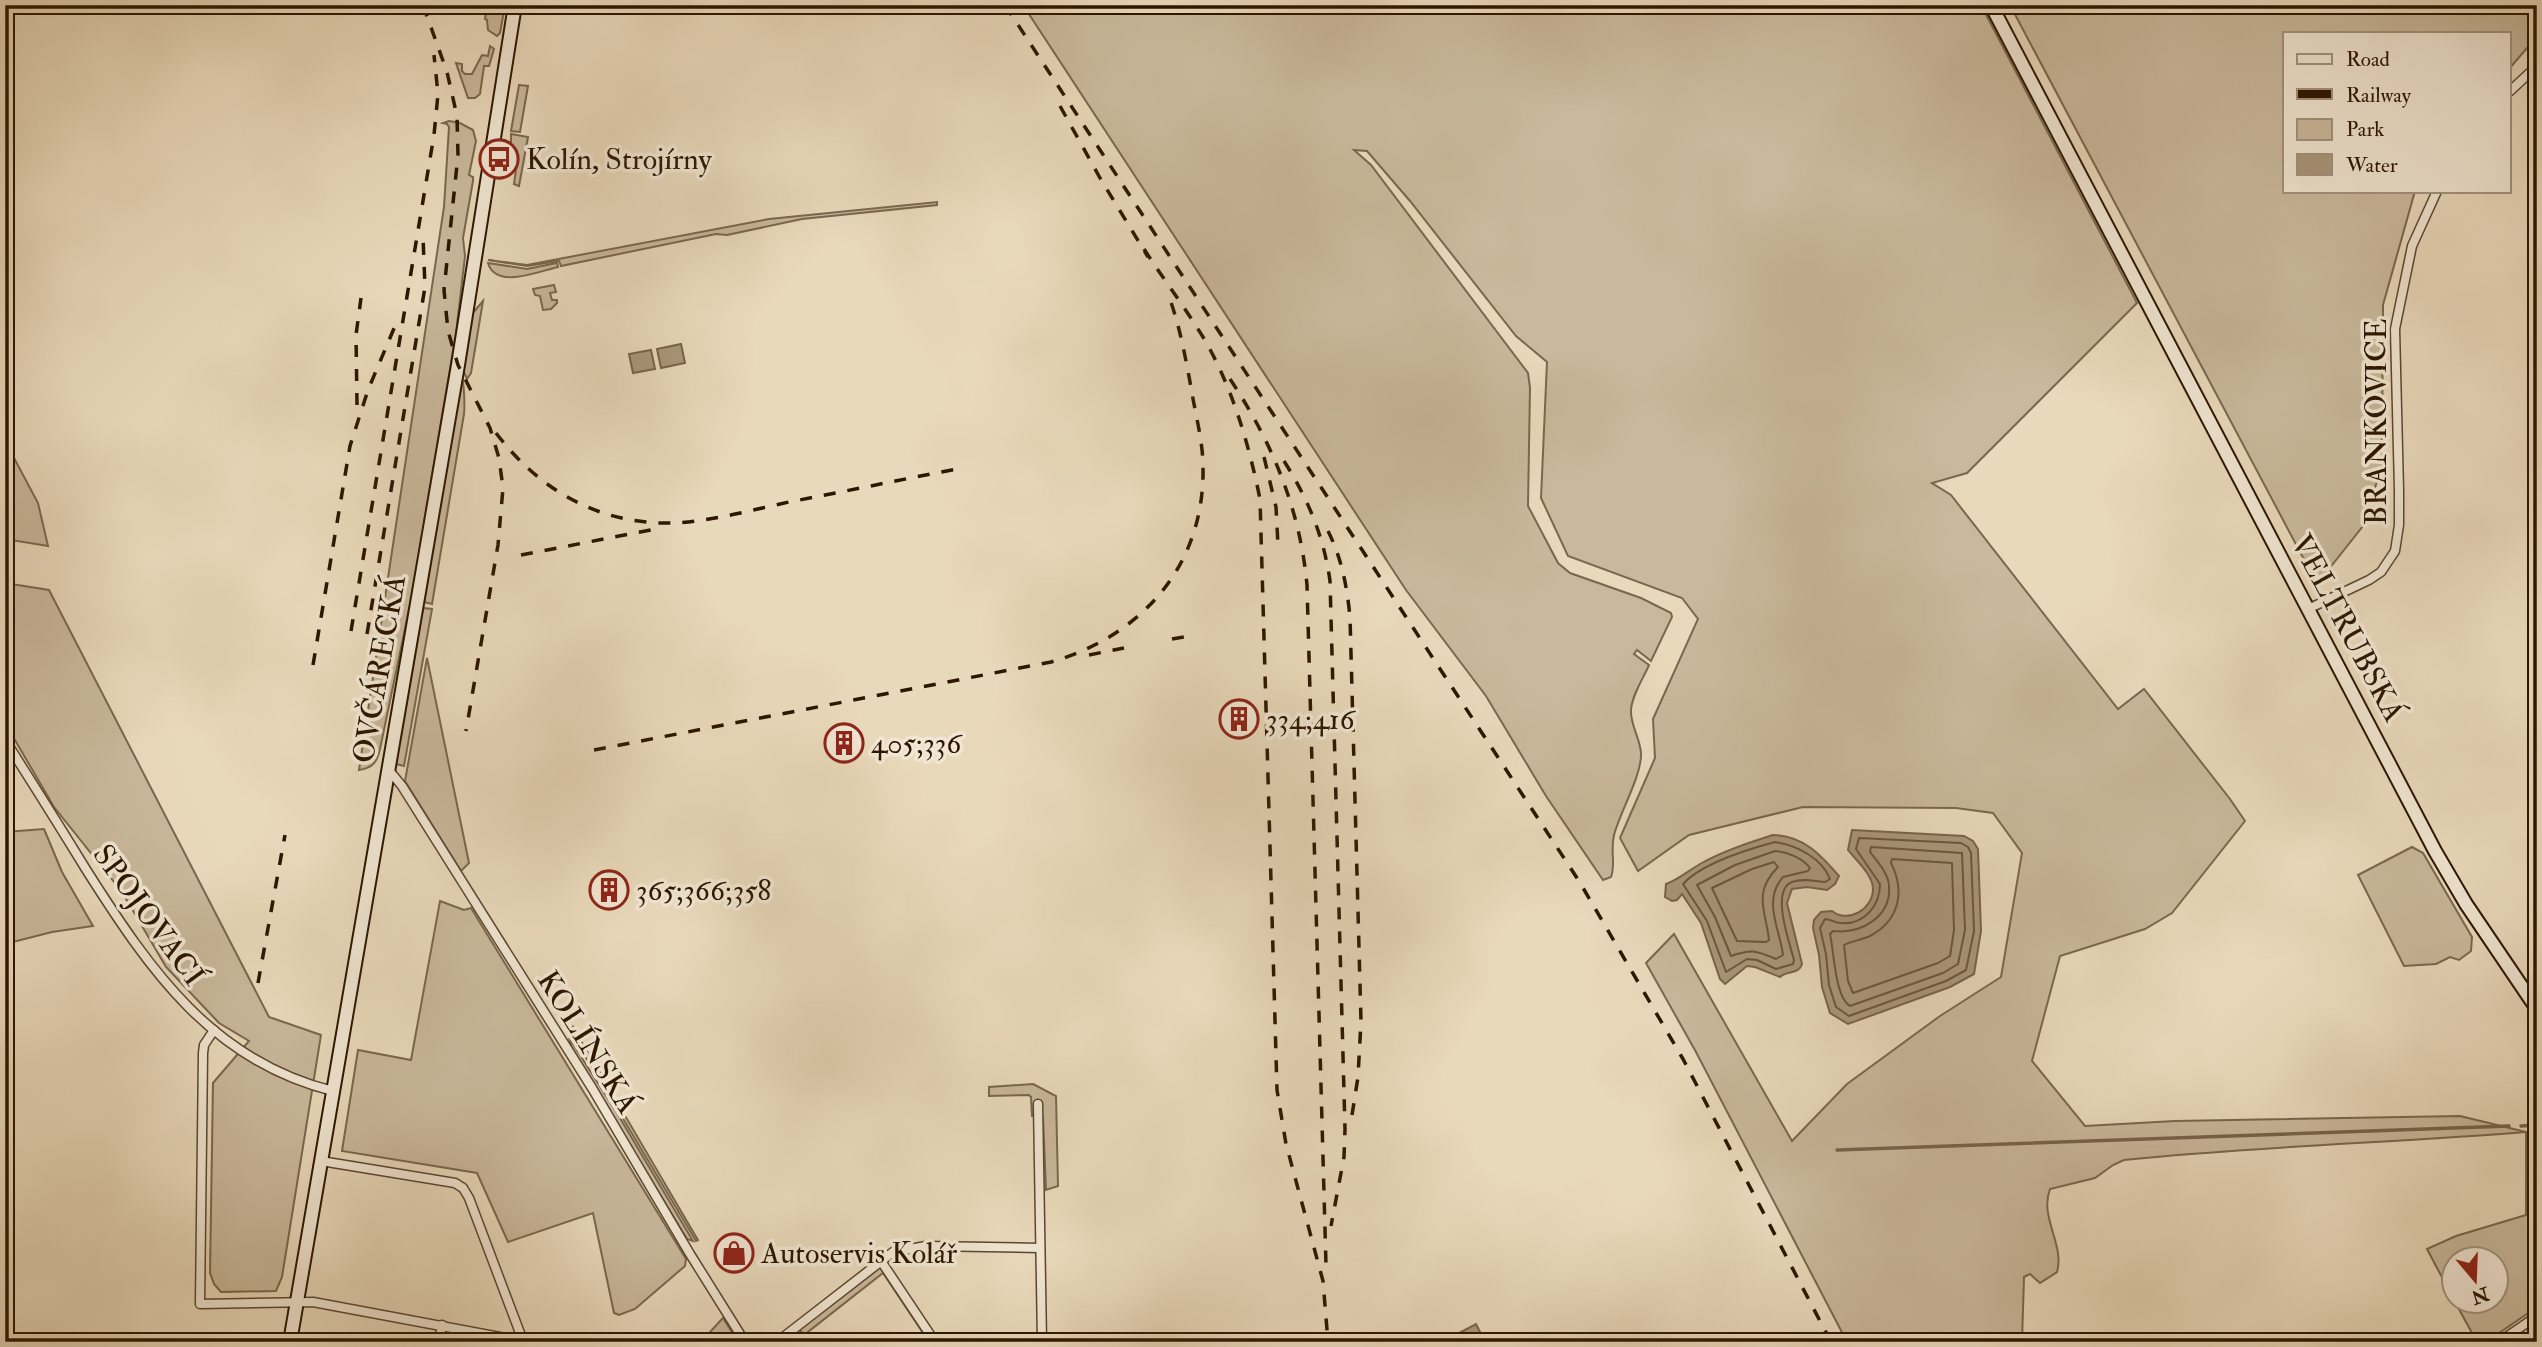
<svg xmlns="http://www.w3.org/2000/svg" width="2542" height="1347" font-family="'IM FELL Double Pica',serif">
  <rect width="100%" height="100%" fill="#e9d9bb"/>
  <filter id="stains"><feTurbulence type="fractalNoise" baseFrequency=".00286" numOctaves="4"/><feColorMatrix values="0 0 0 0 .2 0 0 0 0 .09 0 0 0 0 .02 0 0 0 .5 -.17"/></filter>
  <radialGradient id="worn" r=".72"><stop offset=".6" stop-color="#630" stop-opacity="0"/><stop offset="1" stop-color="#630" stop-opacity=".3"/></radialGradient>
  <!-- green -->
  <g fill="#c9b89b" stroke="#7a674e" stroke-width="2">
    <polygon points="487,5 505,5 500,33 497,36 488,30 487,20 485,19"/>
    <path d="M1023 5H1981L2137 303 1967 473 1932 483 1951 495 2118 709 2144 689 2230 799 2245 821 2172 913 2145 929 2060 956 2032 1061 2085 1126 2175 1121 2460 1116 2526 1132H2537V1307L2486 1342H2477L2455 1302H2496V1260H2454V1300L2427 1249 2456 1236 2526 1215V1132C2392 1143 2258 1146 2124 1160L2113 1165 2095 1178 2050 1189C2039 1217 2065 1245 2057 1272L2040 1283 2030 1274 2024 1277 2022 1342H1847L1696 1052 1646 963 1674 934 1792 1141 1847 1084 1940 1016 2001 977 2022 853 1993 813 1956 808 1803 807 1689 835 1638 871 1620 838 1655 758 1653 719 1698 619 1682 598 1568 556 1541 498 1547 362 1516 336 1410 201 1367 151 1354 150 1371 165 1528 373 1530 388 1528 506 1558 563 1570 573 1641 598 1671 613 1672 617 1651 661 1637 650 1634 654 1649 665C1643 679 1632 695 1631 710 1630 724 1640 738 1641 753 1642 775 1620 812 1614 835 1610 852 1616 864 1611 877L1603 880 1546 796 1486 696 1406 590Z"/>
    <polygon points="2010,5 2537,5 2537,41 2527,48 2509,69 2509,33 2285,33 2285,191 2415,191 2383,305 2382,465 2363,526 2317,584"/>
    <polygon points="490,46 494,49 489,66 484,66 480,94 475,98 468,98 456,63 462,64 462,71 465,74 472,74 482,55 488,56"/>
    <polygon points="519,85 528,86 520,132 511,131"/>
    <path d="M449 121 460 123 473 130 476 141 469 175 473 177V181L463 238 465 256 456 333 412 595 380 749C377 762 373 768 359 770L444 207 449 127 447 124 443 123Z"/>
    <polygon points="511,134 528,137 519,186 514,184 517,162 511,144"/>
    <polygon points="937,202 937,205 802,219 727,235 716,234 561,266 559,261 527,266 488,260 527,265 769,219"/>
    <path d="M488 263 527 269 557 263 558 267C539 271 496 290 488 263Z"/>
    <polygon points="554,285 556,292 550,293 552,300 557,300 557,303 551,309 543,310 540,296 535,295 533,289"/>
    <polygon points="483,301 471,373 467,379 463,370 472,314"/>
    <path d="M462 377C464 384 465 405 464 414L432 604 424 602Z"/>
    <polygon points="5,441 38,503 48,546 5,539"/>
    <polygon points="5,583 49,590 269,1017 321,1035 282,1277 276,1291 221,1292 214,1284 210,1273 213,1083 249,1041 219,1023 166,967 122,892 54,807 5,723"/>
    <polygon points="423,608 432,609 404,766 396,764"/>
    <polygon points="427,658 469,863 461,871 405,781"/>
    <polygon points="44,829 62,872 93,926 52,932 5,944 5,832"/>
    <polygon points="2412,847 2423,853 2472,937 2471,951 2459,960 2450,957 2436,964 2404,966 2358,875"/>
    <polygon points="440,901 464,910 471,908 686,1259 685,1266 635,1309 619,1315 614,1313 593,1213 508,1242 477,1173 342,1151 358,1050 411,1060"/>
    <polygon points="573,1027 698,1240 696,1241 594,1070 570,1034"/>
    <polygon points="569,1038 617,1113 693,1241 687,1239 572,1049"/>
    <polygon points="1033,1084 1056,1096 1058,1186 1046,1190 1043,1118 1042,1115 1032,1116 1031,1097 1029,1095 989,1096 989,1087"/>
    <polygon points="880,1266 925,1330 923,1333 883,1273 804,1335 798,1328"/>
    <polygon points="723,1318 735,1337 728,1342 709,1339 710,1332"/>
  </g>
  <!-- water -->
  <g fill="#a9977b" stroke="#77634a" stroke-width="2">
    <polygon points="681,344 685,363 661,368 657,349"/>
    <polygon points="651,350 655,369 633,373 629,354"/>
    <path d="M1852 830 1964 836 1973 841 1978 849 1981 931 1974 974 1950 987 1848 1024 1830 1013 1822 987 1819 955 1813 928 1814 920 1821 912 1832 911C1848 924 1873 909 1873 889 1873 875 1856 860 1848 850Z"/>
    <path d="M1773 835C1804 836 1821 855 1839 876L1835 884 1827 890 1807 887 1792 889 1787 903 1802 964C1799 975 1787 970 1780 977L1755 967 1747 966 1725 984 1720 979 1701 923 1682 894 1677 900 1672 901 1665 897 1666 884C1678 880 1688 871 1700 864 1723 851 1748 843 1773 835Z"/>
    <polygon points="1476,1324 1484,1340 1480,1342 1442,1342"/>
  </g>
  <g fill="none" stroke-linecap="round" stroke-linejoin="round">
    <!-- shore -->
    <g stroke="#6a563e" stroke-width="2">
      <path d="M1859 838 1961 843 1968 847 1971 853 1974 931 1966 970 1946 981 1849 1016 1836 1007 1829 985 1826 954 1820 928 1825 919C1831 919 1834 923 1841 923 1864 925 1880 906 1880 884L1856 849Z"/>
      <path d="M1775 842C1796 845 1822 858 1830 879L1825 882C1814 881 1802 878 1792 882 1770 890 1790 944 1794 960L1793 964 1776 969 1757 960 1747 959 1726 972 1707 921 1683 884C1701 864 1749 849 1775 842Z"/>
      <path d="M1871 847 1962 853 1965 930 1958 964 1943 973 1850 1006C1835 998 1834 951 1830 934L1833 931C1861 934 1892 917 1889 885 1888 873 1877 861 1870 852Z"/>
      <path d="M1775 851C1787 852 1803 858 1810 868L1808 871 1783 877C1762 901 1780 929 1783 955L1776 959C1755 950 1751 949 1731 956L1715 917 1697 885 1735 865Z"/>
      <path d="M1892 859 1952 863 1954 930 1950 956 1938 963 1853 993 1848 981 1844 945C1851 941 1862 940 1870 936 1900 920 1905 891 1891 863Z"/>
      <path d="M1774 862 1778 867C1752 893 1766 911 1769 940L1766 942 1737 941 1712 888 1752 869Z"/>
    </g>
    <!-- stream -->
    <g stroke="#77634a" stroke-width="3.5">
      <polyline points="2521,1126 2537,1125"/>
      <polyline points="1837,1150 2509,1126"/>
    </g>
    <!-- street casing -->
    <g stroke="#5b472f" stroke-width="11">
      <g id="street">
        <polyline points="2509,92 2537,66"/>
        <polyline points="2308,609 2369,580 2381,572 2395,551 2399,525 2399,490 2395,329 2412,246 2437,191"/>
        <path d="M5 740C33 784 60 827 87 871 150 970 212 1061 333 1091"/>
        <polyline points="388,769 402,786 592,1088 690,1254 745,1342"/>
        <polyline points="214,1030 204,1045 203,1053 200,1304 313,1302 527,1342"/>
        <polyline points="1038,1104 1042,1342"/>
        <polyline points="321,1161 455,1183 463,1188 469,1198 523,1341"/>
        <polyline points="881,1261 935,1342"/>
        <polyline points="439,1342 442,1325"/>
        <polyline points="777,1342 893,1252 926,1246 1040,1248"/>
        <polyline points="2499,1342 2537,1316"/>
      </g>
    </g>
    <!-- secondary casing -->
    <g stroke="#2c1600" stroke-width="16">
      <g id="secondary">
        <polyline points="1991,5 2435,851 2466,904 2537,1009"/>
        <polyline points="290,1342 458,365 515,5"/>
      </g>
    </g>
    <!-- street -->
    <use href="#street" stroke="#f1e6d3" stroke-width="8"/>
    <!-- secondary -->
    <use href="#secondary" stroke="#f1e6d3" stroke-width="12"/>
    <!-- rail -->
    <g stroke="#2c1600" stroke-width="3.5" stroke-dasharray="12 12" stroke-linecap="butt">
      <polyline points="423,5 447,72 457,116 458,155 444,290 448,331 458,365 490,428 499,458 503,488 498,545 466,731"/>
      <polyline points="1005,5 1579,881 1683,1059 1831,1342"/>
      <polyline points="1060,106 1100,178 1148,257"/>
      <path d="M1144 249C1164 280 1187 310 1206 342 1233 390 1249 445 1260 499L1277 1090 1286 1144 1323 1281 1328 1342"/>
      <path d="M1230 379C1272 442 1300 509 1307 585L1326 1265"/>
      <polyline points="357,405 356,335 361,298"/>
      <path d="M496 433C540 491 600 525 674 523 712 521 752 510 789 502 847 491 904 479 962 468"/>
      <polyline points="1264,457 1276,507 1278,545"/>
      <path d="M1284 461C1308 499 1324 537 1330 581L1345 1129 1344 1157 1331 1226"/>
      <path d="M1328 531C1342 559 1347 587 1350 617L1361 1021 1358 1077 1352 1115"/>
      <polyline points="521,555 661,528"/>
      <polyline points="351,631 434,135 438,94 434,55"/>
      <polyline points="367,634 425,287 423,237"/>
      <polyline points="1172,639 1184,637"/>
      <polyline points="1089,655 1124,648"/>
      <polyline points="313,665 350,446 368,390 395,326"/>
      <path d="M594 750 1051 662C1142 636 1205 565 1203 467 1203 442 1196 417 1192 393 1186 360 1180 326 1168 294"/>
      <polyline points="258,983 285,835"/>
    </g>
  </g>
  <!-- icons -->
  <defs>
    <g id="bus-ring" transform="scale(2.0125)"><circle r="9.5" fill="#f1e6d3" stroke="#8f2418" stroke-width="1.5"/><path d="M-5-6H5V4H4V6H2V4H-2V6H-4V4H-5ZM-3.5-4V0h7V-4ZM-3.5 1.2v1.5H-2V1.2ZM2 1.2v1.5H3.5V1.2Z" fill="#8f2418"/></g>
    <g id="building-ring" transform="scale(2.0125)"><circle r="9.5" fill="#f1e6d3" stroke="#8f2418" stroke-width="1.5"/><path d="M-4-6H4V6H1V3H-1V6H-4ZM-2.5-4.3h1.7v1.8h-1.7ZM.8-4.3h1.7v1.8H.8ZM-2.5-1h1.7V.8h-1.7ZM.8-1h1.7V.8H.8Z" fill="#8f2418"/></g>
    <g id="shop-ring" transform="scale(2.0125)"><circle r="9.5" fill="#f1e6d3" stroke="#8f2418" stroke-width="1.5"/><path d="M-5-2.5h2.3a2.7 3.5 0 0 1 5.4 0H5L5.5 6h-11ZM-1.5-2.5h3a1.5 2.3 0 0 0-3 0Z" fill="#8f2418"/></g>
  </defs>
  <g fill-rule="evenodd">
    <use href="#bus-ring" x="499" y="159"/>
    <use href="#building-ring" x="1239" y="719"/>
    <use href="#building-ring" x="844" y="743"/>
    <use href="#building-ring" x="609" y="890"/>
    <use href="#shop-ring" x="734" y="1253"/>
  </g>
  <g text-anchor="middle" stroke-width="7" stroke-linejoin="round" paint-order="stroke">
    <!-- poi labels -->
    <g font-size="30" fill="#2c1600" stroke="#f1e6d3" text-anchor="start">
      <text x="526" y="169">Kolín, Strojírny</text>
      <text x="1266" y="729">334;416</text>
      <text x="871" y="753">405;336</text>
      <text x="636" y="900">365;366;358</text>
      <text x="761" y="1263">Autoservis Kolář</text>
    </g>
    <!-- street labels -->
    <g font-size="30" fill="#2c1600" stroke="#f1e6d3">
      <text transform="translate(2376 422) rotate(-90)" y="10">BRANKOVICE</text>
      <text transform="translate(2348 628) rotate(62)" y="10">VELTRUBSKÁ</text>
      <text transform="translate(379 669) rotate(-80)" y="10">OVČÁRECKÁ</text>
      <text transform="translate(149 915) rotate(54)" y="10">SPOJOVACÍ</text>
      <text transform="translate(588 1042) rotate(58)" y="10">KOLÍNSKÁ</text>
    </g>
  </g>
  <!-- margin -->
  <rect width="2542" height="1347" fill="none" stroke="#e9d9bb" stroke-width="28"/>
  <rect x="7" y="7" width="2528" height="1333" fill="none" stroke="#2c1600" stroke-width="3.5"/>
  <rect x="14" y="14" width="2514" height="1319" fill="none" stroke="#2c1600" stroke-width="2"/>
  <!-- legend -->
  <rect x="2283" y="32" width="228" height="161" fill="#f1e6d3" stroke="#a2937f" stroke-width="2"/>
  <rect x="2297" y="54" width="35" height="10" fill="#f1e6d3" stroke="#a2937f" stroke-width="2"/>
  <text x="2346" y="66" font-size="21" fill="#2c1600">Road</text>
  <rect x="2297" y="89" width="35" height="10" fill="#2c1600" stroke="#a2937f" stroke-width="2"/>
  <text x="2346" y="102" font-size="21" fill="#2c1600">Railway</text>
  <rect x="2297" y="119" width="35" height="21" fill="#c9b89b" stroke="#a2937f" stroke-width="2"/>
  <text x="2346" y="136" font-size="21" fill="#2c1600">Park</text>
  <rect x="2297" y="154" width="35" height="21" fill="#a9977b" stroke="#a2937f" stroke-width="2"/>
  <text x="2346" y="172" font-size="21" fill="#2c1600">Water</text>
  <!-- north arrow -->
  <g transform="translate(2475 1280) rotate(161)"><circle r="33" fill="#f1e6d3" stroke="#a2937f" stroke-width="2"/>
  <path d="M0-5L12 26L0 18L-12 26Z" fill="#8f2418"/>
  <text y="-10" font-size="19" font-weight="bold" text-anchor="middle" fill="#2c1600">N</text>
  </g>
  <rect width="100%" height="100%" filter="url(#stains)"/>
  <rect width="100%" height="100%" fill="url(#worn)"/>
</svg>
